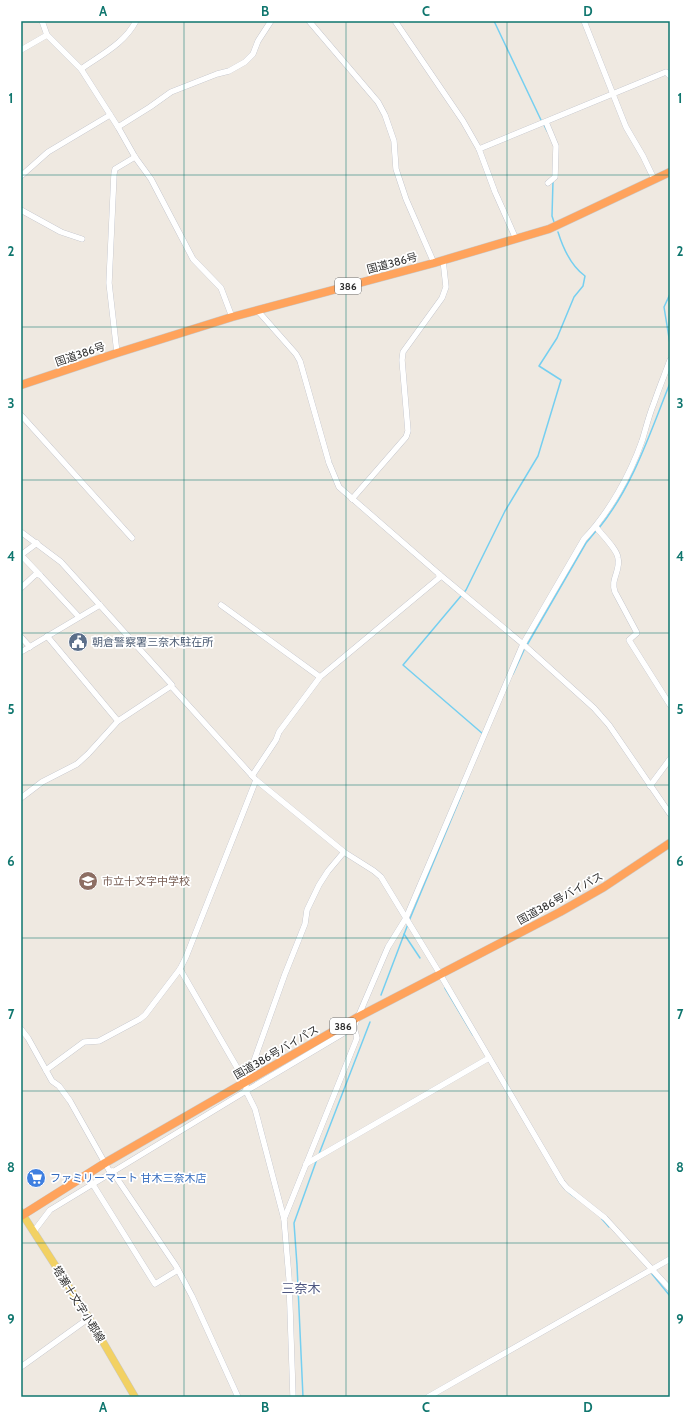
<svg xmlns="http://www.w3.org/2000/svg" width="691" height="1418" font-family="Cabin,'Noto Sans JP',sans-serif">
  <rect width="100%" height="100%" fill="#efe9e1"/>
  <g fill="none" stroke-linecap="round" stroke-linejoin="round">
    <!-- stream -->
    <g stroke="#75cff0" stroke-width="1.5">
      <polyline points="494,21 541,120"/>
      <polyline points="544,125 547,131"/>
      <polyline points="553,181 552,216 554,222"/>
      <polyline points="670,294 664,307 670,344"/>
      <path d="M599 528C633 486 650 433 670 383"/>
      <polyline points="527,645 586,543 596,531"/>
      <polyline points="513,674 524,650"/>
      <path d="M483 734 403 665 466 590 505 511 538 456 561 380 539 366 557 338 574 297 583 286 585 276C571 266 563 248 558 232"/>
      <polyline points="409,921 463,791"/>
      <polyline points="404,934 420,958"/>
      <polyline points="445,988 473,1035"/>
      <polyline points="381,995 408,924"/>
      <polyline points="319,1154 370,1022"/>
      <path d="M556 1176C561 1186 567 1192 576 1198"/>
      <polyline points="602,1219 609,1227"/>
      <polyline points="652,1274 670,1296"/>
      <polyline points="303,1397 297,1265 294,1223 317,1159"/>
    </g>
    <!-- minor casing -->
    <g stroke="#b4b7c1" stroke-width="6">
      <g id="minor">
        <polyline points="42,21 47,35 81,69 118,127 135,157 151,179 193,259 221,288 232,317"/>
        <polyline points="309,21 378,102 385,115 394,141 396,169 406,199 434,263"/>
        <polyline points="395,21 463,121 479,149 495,192 516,239"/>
        <polyline points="584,21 626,127 643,156 654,179"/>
        <polyline points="21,50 47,35"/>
        <path d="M81 69C101 55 125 43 136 21"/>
        <polyline points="546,122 556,146 555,177 548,183"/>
        <polyline points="118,127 150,107 171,92 217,74 229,71 245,62 253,54 258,41 271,21"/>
        <polyline points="479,149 666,72 670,76"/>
        <polyline points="21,176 48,152 110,115"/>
        <polyline points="21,210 61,232 82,239"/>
        <polyline points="258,311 296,354 300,361 329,463 339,487 439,574 523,644 594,708 609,725 670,814"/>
        <polyline points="117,353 109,283 114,174 115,169 135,157"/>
        <polyline points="21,415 132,538"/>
        <polyline points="352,499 406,437 408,431 402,360 403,352 442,298 446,287 443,260"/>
        <path d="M596 527C602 535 617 549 618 558 621 571 610 579 615 592L637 633 629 640 670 705"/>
        <polyline points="21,532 61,562 172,685 171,686 256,780 344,852 374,871 381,877 440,974 562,1182 567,1188 605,1218 670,1289"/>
        <polyline points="21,555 40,575"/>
        <polyline points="21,555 37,543"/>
        <polyline points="21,588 36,574 40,575 79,617"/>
        <polyline points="221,605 320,677"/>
        <polyline points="47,636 118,721"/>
        <polyline points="21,637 30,647"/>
        <polyline points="21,652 100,605"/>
        <polyline points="252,776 276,740 279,732 320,677 439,578 439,574"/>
        <polyline points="650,786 670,759"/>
        <polyline points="21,798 42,782 77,764 88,754 118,721 171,686"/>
        <polyline points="180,969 246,1083"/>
        <polyline points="21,1029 28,1038 52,1081 59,1086 70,1101 110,1172"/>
        <polyline points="46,1070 84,1042 99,1041 140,1019 145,1015 180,969 186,957 256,780"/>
        <polyline points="306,1164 489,1058"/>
        <polyline points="112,1171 176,1266 192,1296 238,1397"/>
        <polyline points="92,1183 155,1284 178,1270"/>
        <path d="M284 1219 357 1038 354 1027 358 1017 388 947 406 918 523 644 584 539C609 513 630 475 642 441 646 428 649 415 654 403 659 388 665 374 670 360"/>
        <polyline points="34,1231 50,1210 246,1091 354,1027"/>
        <polyline points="21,1367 89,1318"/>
        <polyline points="293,1397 289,1278 284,1219 255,1109 246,1091 246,1083 285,974 305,924 307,910 319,885 328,871 344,852"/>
        <polyline points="428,1397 670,1259"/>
      </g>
    </g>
    <!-- major casing -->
    <g stroke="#c9c9c9" stroke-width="8">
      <polyline id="major" points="21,1212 89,1318 135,1397"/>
    </g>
    <!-- highway casing -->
    <g stroke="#c9c9c9" stroke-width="9">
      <g id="highway">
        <polyline points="21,385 117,353 232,317 434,263 549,229 581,214 670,172"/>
        <polyline points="21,1216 105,1163 358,1017 560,912 604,887 670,843"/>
      </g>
    </g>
    <!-- minor -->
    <use href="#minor" stroke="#fff" stroke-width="5.5"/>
    <!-- major -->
    <use href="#major" stroke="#f2d163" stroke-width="7"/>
    <!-- highway -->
    <use href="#highway" stroke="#ffa35c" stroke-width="8"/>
  </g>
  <!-- grid -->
  <path fill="none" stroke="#0f766e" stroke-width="1" stroke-opacity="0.55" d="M184 21V1397M346 21V1397M507 21V1397M21 175H670M21 327H670M21 480H670M21 633H670M21 785H670M21 938H670M21 1091H670M21 1243H670"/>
  <!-- icons -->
  <defs>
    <g id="civic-disc" transform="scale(1)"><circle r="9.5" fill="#5c6f8a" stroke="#fff"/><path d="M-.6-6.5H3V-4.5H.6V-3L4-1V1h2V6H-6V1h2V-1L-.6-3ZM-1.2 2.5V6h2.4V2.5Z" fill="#fff"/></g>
    <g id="school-disc" transform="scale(1)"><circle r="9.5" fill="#8d6e63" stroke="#fff"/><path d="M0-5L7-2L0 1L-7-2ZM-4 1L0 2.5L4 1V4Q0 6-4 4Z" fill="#fff"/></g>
    <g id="supermarket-disc" transform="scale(1)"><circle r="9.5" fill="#3f7fe0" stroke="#fff"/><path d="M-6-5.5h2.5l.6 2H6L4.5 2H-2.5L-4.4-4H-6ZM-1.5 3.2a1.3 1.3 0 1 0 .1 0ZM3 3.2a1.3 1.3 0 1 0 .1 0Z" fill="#fff"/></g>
  </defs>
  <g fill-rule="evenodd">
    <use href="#civic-disc" x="78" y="642"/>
    <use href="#school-disc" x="88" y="881"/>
    <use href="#supermarket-disc" x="36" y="1178"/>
  </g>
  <g text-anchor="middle" stroke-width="3.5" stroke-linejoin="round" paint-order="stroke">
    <!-- shield labels -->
    <g fill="#fff" stroke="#6d6d6d" stroke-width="1">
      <rect x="335" y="278" width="26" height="16" rx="3"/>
      <rect x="330" y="1018" width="26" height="16" rx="3"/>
    </g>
    <g font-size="10" font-weight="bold" fill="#2e2e2e">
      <text x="348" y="290">386</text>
      <text x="343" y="1030">386</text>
    </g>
    <!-- street labels -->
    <g font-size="11" fill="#2e2e2e" stroke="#fff">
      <text transform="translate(392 263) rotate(-15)" y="4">国道386号</text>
      <text transform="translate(80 354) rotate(-19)" y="4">国道386号</text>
      <text transform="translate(560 898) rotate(-29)" y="4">国道386号バイパス</text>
      <text transform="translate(276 1052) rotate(-30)" y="4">国道386号バイパス</text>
      <text transform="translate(79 1304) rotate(58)" y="4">塔瀬十文字小郡線</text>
    </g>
    <!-- service labels -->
    <g font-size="11" fill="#4e5e75" stroke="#fff" text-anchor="start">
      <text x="92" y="646">朝倉警察署三奈木駐在所</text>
    </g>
    <!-- education labels -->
    <g font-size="11" fill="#785e54" stroke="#fff" text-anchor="start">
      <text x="102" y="885">市立十文字中学校</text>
    </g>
    <!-- shop labels -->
    <g font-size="11" fill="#366cbe" stroke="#fff" text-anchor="start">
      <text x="50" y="1182">ファミリーマート 甘木三奈木店</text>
    </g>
    <!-- quarter labels -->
    <g font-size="13" fill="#4d5680" stroke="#fff">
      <text x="301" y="1293">三奈木</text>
    </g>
  </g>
  <!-- border -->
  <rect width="691" height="1418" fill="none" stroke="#ffffff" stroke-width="44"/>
  <rect x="22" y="22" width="647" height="1374" fill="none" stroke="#0f766e" stroke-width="1.5"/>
  <g font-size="13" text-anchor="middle" font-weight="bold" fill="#0f766e">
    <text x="103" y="16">A</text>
    <text x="265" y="16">B</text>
    <text x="426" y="16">C</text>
    <text x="588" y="16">D</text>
    <text x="11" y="103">1</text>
    <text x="680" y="103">1</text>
    <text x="11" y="256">2</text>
    <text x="680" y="256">2</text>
    <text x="11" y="408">3</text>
    <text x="680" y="408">3</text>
    <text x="11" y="561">4</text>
    <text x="680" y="561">4</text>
    <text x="11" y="714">5</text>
    <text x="680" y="714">5</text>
    <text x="11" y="866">6</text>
    <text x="680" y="866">6</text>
    <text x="11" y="1019">7</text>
    <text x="680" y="1019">7</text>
    <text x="11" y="1172">8</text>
    <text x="680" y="1172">8</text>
    <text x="11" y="1324">9</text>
    <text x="680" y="1324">9</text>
    <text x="103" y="1412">A</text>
    <text x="265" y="1412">B</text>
    <text x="426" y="1412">C</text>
    <text x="588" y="1412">D</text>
  </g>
</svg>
